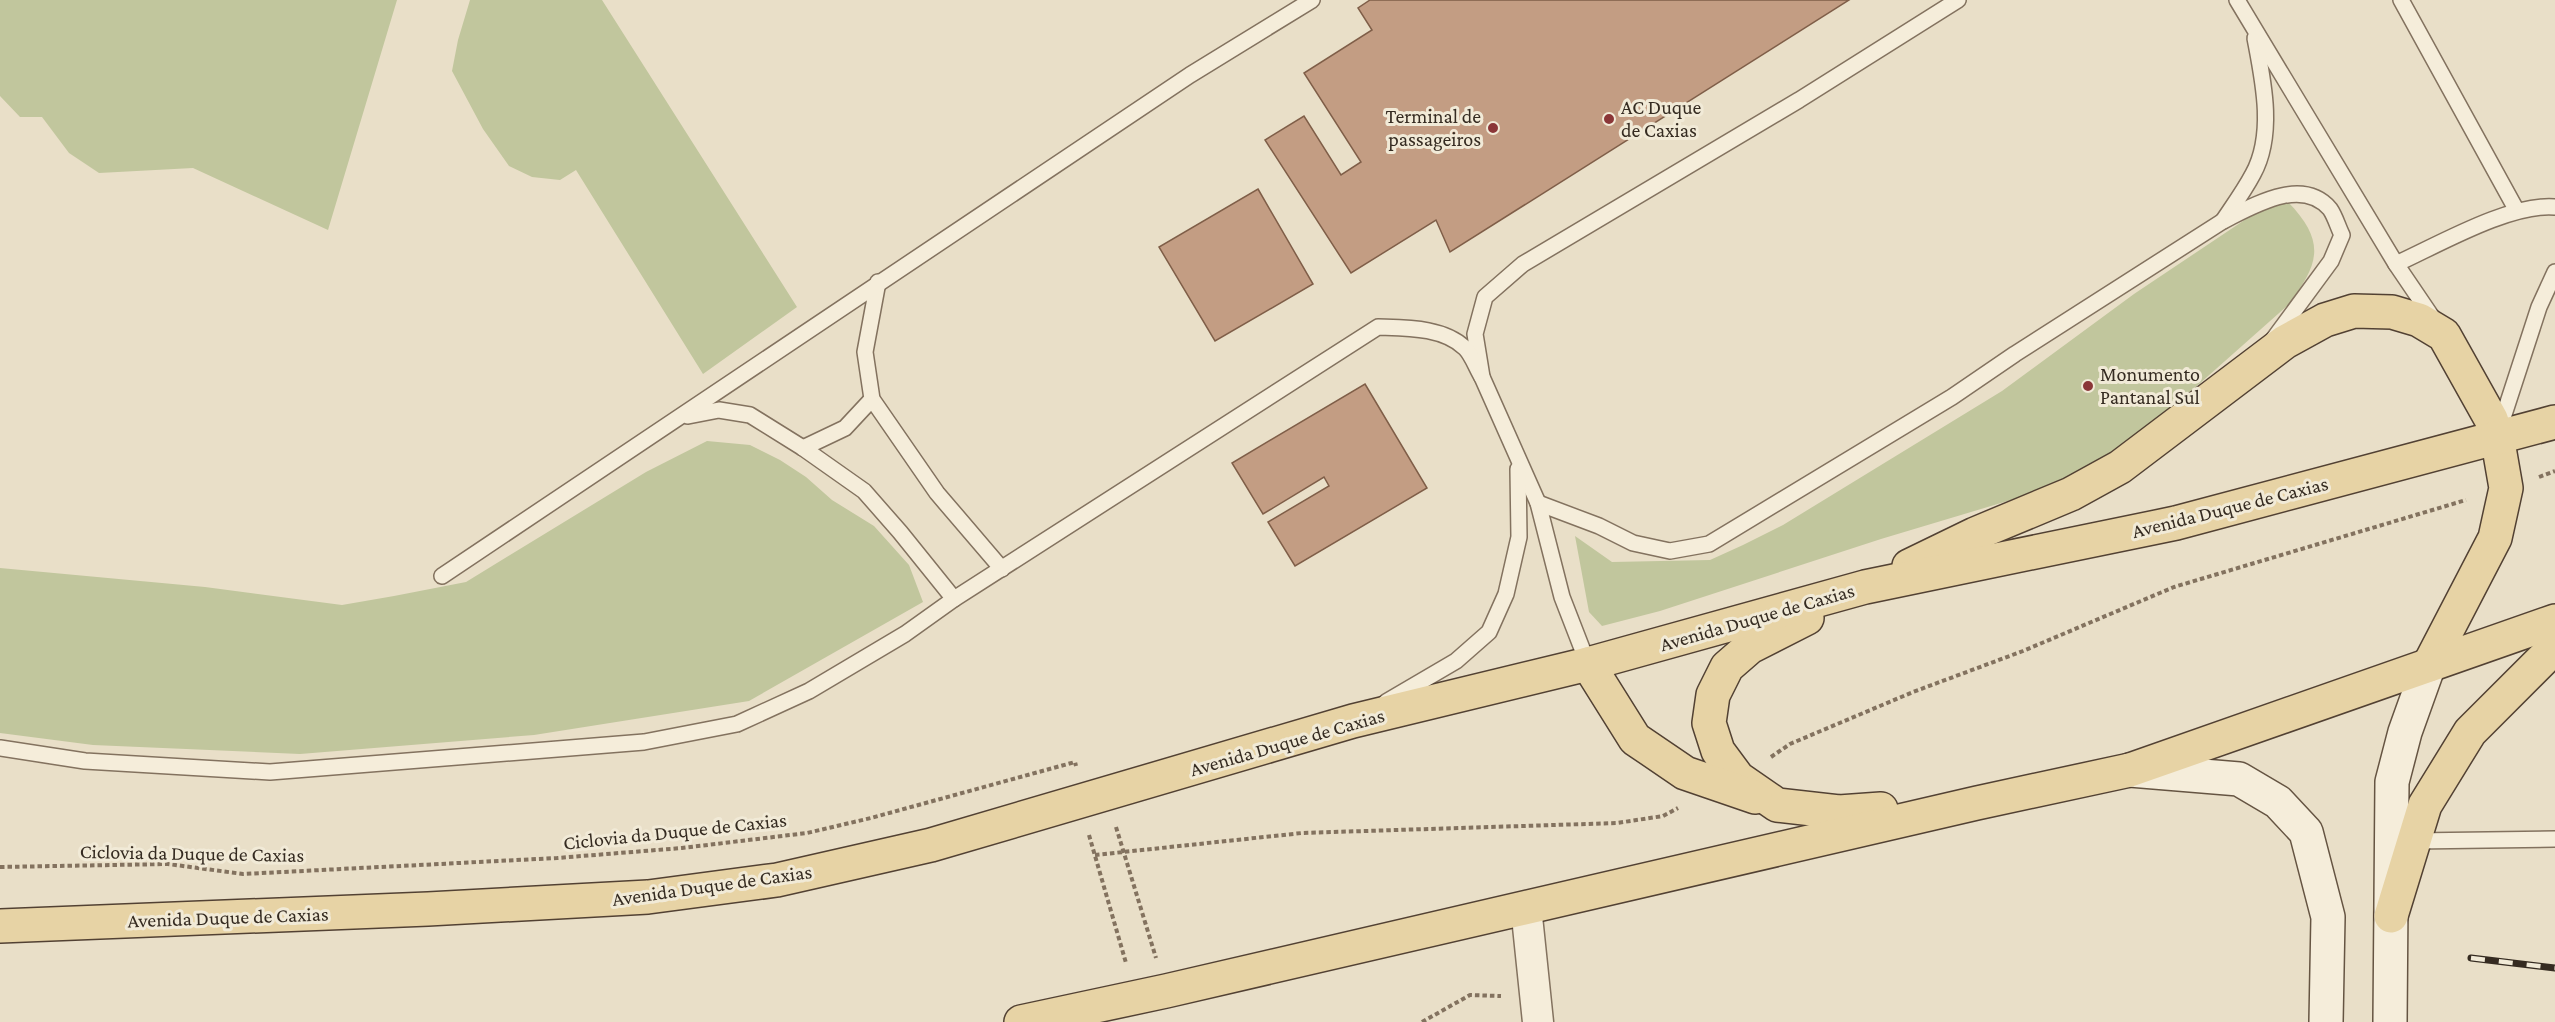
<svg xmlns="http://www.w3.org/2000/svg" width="2555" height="1022" font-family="'Crimson Pro',serif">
  <rect width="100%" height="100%" fill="#e9dfc8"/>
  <!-- green -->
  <g fill="#c1c69d">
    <polygon points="0,0 397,0 328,230 193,168 99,173 69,153 42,117 20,117 0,96"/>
    <polygon points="470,0 602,0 797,307 703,374 576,170 560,180 532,177 509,166 483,129 452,71 458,40"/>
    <path d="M2288 202C2327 242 2319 265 2287 306L2163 416 2116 453 2061 485 1881 539 1660 611 1602 626 1589 612 1575 536 1612 562 1710 560 1743 545 1783 525 2002 391 2134 294 2264 207Z"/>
    <polygon points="707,441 750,445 780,460 806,477 832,500 874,526 909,565 923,602 749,701 534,735 300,754 93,745 0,733 0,568 205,587 342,605 394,596 466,582 646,472"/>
  </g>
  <!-- building -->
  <g fill="#c39d83" stroke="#7f5e48" stroke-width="1.5">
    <polygon points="1370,0 1849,0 1450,252 1436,220 1351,273 1265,140 1304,116 1341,175 1361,162 1304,73 1372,30 1358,8"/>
    <polygon points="1258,189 1313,284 1215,341 1159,247"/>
    <polygon points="1365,384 1427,488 1295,566 1268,522 1329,486 1324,477 1263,514 1232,463"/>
  </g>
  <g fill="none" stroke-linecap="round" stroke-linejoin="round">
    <!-- service casing -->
    <g stroke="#83725f" stroke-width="18">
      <g id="service">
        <polyline points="2237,0 2396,264 2434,320"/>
        <polyline points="2401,0 2517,211"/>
        <path d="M2223 221C2233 206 2244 191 2253 174 2275 134 2263 80 2255 38"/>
        <path d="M2396 264C2438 245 2510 203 2555 207"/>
        <polyline points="878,282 865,352 872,399 937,493 1002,569"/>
        <polyline points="688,416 719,410 750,415 803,448 864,491 900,532 954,599"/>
        <polyline points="2499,430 2539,307 2555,272"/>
        <polyline points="803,448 845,428 872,399"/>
        <path d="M1538 503 1599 526 1633 543 1670 551 1709 544 1952 397 2015 354 2223 221C2253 206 2302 176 2330 209 2335 216 2338 227 2342 235L2331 261 2272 341"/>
        <polyline points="442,576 1190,75 1312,0"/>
        <polyline points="1588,664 1562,597 1538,503 1482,377 1475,334 1485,297 1523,264 1799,100 1958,0"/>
        <polyline points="1386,702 1456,661 1489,632 1506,594 1519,537 1518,469"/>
        <path d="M0 748 85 761 270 772 644 742 737 724 809 691 905 634 954 599 1378 327C1406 328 1443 327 1465 348 1472 355 1477 369 1482 377"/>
        <polyline points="2414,841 2555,839"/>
      </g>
    </g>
    <!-- minor casing -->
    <g stroke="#83725f" stroke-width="33">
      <polyline id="minor" points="1526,907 1538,1022"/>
    </g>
    <!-- secondary casing -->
    <g stroke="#655442" stroke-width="36">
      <g id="secondary">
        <polyline points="2130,770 2239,779 2278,802 2306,832 2328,917 2326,1022"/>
        <polyline points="2390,1022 2392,782 2405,732 2429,665"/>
      </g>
    </g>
    <!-- primary casing -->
    <g stroke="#524133" stroke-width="36">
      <g id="primary">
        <polyline points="1909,566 1975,534 2071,494 2120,467 2285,342 2325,320 2354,311 2392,312 2419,320 2444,335 2491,419 2497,436 2506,488 2495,538 2429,665"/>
        <polyline points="1807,618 1750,647 1727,667 1713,695 1709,723 1718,751 1738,778 1777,805 1839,812 1881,809"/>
        <polyline points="1588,664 1635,739 1685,773 1755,797"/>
        <polyline points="2391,916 2425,805 2470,732 2555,647"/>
        <polyline points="0,926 428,909 648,897 777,880 931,845 1353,721 1588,664 1865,587 2176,523 2555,422"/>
        <polyline points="1021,1022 1166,991 1977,803 2130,770 2555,621"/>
      </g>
    </g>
    <!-- path -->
    <g stroke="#83725f" stroke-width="4" stroke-dasharray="4.5 3" stroke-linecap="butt">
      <polyline points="2539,477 2555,471"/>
      <polyline points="1771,757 1790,744 1913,692 2023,651 2174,587 2466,500"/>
      <polyline points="1116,827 1156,958"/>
      <polyline points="1089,835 1126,963"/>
      <polyline points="1095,855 1302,833 1617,823 1663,816 1678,808"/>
      <polyline points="0,867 168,864 243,874 557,858 682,848 807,833 871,818 1075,762 1076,766"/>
      <polyline points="1422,1022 1470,995 1501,996"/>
    </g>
    <!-- service -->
    <use href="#service" stroke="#f5edda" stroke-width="15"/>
    <!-- minor -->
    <use href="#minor" stroke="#f5edda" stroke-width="30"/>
    <!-- secondary -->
    <use href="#secondary" stroke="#f5edda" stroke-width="33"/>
    <!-- primary -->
    <use href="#primary" stroke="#e7d3a5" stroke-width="33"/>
    <!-- rail casing -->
    <g stroke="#352b21" stroke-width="7">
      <polyline id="rail" points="2471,958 2555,968"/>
    </g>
    <!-- rail -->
    <use href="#rail" stroke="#f1ead7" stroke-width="4.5" stroke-dasharray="14" stroke-linecap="butt"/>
  </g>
  <!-- markers -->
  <g fill="#8b3637" stroke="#f1ead7" stroke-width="2">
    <circle cx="1609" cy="119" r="6"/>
    <circle cx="1493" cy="128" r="6"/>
    <circle cx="2088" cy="386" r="6"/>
  </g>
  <g text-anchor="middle" stroke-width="6" stroke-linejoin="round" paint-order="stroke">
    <!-- poi labels -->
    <g font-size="20" fill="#352b21" stroke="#f1ead7" text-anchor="start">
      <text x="1621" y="114">AC Duque<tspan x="1621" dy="23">de Caxias</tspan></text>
      <text x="1481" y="123" text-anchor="end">Terminal de<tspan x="1481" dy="23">passageiros</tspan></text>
      <text x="2100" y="381">Monumento<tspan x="2100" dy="23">Pantanal Sul</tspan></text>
    </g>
    <!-- street labels -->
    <g font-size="20" fill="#352b21" stroke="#f1ead7">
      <text transform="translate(2230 507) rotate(-14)" y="7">Avenida Duque de Caxias</text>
      <text transform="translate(1757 617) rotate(-16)" y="7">Avenida Duque de Caxias</text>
      <text transform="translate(1287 742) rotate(-16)" y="7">Avenida Duque de Caxias</text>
      <text transform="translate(675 831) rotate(-6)" y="7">Ciclovia da Duque de Caxias</text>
      <text transform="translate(192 853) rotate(1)" y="7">Ciclovia da Duque de Caxias</text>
      <text transform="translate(712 885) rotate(-8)" y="7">Avenida Duque de Caxias</text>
      <text transform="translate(228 917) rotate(-2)" y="7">Avenida Duque de Caxias</text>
    </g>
  </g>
</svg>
